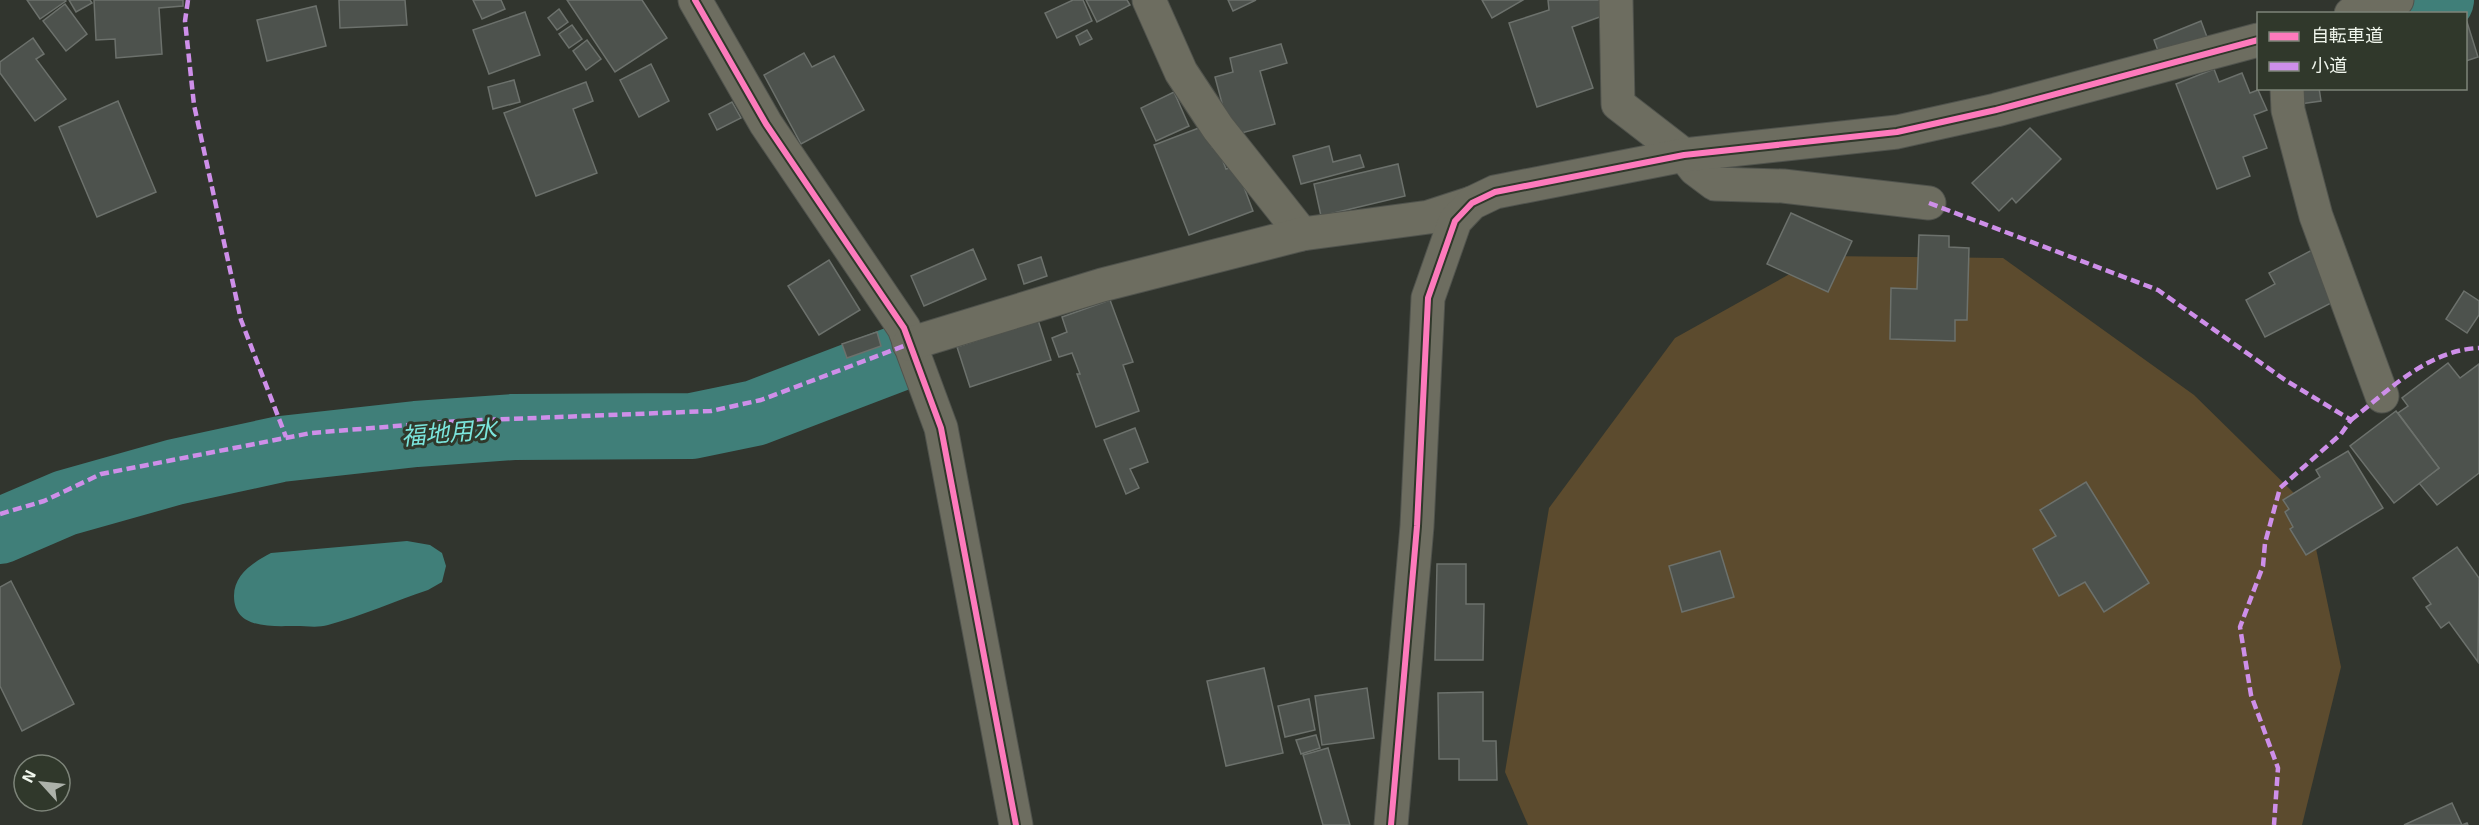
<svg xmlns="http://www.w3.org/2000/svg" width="2479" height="825" font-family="'Exo 2','Noto Sans JP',sans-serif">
  <rect width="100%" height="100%" fill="#31352e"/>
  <!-- green -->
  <polygon fill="#5c4b2e" points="1822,256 2003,258 2194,395 2307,506 2341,667 2302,825 1528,825 1505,772 1549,508 1675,338"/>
  <!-- water -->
  <path fill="#407f79" d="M407 541 430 545 442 553 446 566 442 582 428 590C395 601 362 616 328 625 318 628 306 626 296 626 273 626 234 630 234 596 234 574 254 562 271 553Z"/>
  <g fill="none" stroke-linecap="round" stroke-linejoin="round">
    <!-- river -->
    <g stroke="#407f79" stroke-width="66">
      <polyline points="2393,14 2441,0"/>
      <polyline points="0,531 65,503 175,472 281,449 416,434 513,427 692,426 755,413 899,358"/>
    </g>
  </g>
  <!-- building -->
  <g fill="#4d524d" stroke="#6c716c" stroke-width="1.5">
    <polygon points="27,0 65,0 66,1 40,19"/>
    <polygon points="69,0 90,0 92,3 76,12"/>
    <polygon points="94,0 183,0 183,6 159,8 162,54 116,58 115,39 96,40"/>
    <polygon points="339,0 405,0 407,25 340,28"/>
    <polygon points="473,0 501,0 505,9 482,19"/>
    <polygon points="567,0 642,0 667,38 615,72"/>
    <polygon points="1073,0 1083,0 1092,21 1057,38 1045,13"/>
    <polygon points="1086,0 1127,0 1130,5 1097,22"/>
    <polygon points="1228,0 1256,0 1233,11"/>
    <polygon points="1482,0 1523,0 1492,18"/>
    <polygon points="1604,0 1608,14 1572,27 1593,88 1537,107 1509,23 1549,10 1548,0"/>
    <polygon points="65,4 87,34 66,51 43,21"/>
    <polygon points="316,6 326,46 267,61 257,20"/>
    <polygon points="559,9 568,22 557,30 548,18"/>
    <polygon points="525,12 540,55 489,74 473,30"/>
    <polygon points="2201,21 2207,37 2160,56 2154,40"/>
    <polygon points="2467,22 2478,57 2466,61 2466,23"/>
    <polygon points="572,25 582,39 569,48 559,34"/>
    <polygon points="1087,30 1092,39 1080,45 1076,36"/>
    <polygon points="33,38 44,54 36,59 66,99 35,121 0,73 0,62"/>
    <polygon points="587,40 601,59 586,70 573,51"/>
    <polygon points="1281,44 1287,63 1260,71 1275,124 1238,134 1227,122 1215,77 1233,72 1230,58"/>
    <polygon points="804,53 812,67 834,56 864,110 801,144 764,75"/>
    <polygon points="651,64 669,101 639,117 620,80"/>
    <polygon points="2214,69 2219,82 2242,73 2250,93 2258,90 2267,110 2254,115 2267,148 2243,157 2250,176 2217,189 2176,84"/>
    <polygon points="514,80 520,102 493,109 488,87"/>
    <polygon points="586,82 593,101 573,109 597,173 536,196 504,113"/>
    <polygon points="2297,88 2319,88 2321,101 2300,104"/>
    <polygon points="1174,92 1189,126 1156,141 1141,108"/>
    <polygon points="118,101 156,192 97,217 59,127"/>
    <polygon points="732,102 741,118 717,130 709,114"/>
    <polygon points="1204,126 1212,147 1217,145 1226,169 1236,166 1253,211 1189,235 1154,145"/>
    <polygon points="2030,128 2061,159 2016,203 2012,198 1999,211 1972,183"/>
    <polygon points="1329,146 1333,162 1360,155 1364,167 1301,184 1293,156"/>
    <polygon points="1398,164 1405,196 1321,216 1314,184"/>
    <polygon points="1791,213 1852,241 1828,292 1767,264"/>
    <polygon points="1919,235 1949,236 1949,247 1969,248 1967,320 1955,320 1955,341 1890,339 1891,288 1917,289"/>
    <polygon points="973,249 986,279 924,306 911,276"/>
    <polygon points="2314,249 2339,299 2265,337 2246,300 2275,284 2269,273"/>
    <polygon points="1041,257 1047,276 1024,284 1018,265"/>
    <polygon points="829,260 860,310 819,335 788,286"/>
    <polygon points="2464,291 2479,301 2479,315 2467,333 2446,319"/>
    <polygon points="1110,300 1133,362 1123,365 1139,411 1096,427 1077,374 1080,374 1072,353 1059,357 1052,338 1067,332 1062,317"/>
    <polygon points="1038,320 1051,360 970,387 957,347"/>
    <polygon points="877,332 881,346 847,358 842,344"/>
    <polygon points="2448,363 2460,378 2479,364 2479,473 2437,505 2419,483 2439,468 2398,413 2408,406 2402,398"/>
    <polygon points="2396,411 2439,468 2394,503 2350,446"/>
    <polygon points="1135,428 1148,462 1130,469 1139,488 1126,494 1104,440"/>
    <polygon points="2348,451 2383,508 2306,555 2290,529 2293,527 2285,512 2289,509 2283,500 2320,477 2316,470"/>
    <polygon points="2086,482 2149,583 2104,612 2085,582 2059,596 2033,549 2056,536 2040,510"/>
    <polygon points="2457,547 2479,578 2478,662 2449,622 2441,628 2426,607 2431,604 2413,578"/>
    <polygon points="1720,551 1734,597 1682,612 1669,566"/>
    <polygon points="1437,564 1466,564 1466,604 1484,604 1483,660 1435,660"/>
    <polygon points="11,581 74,704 22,731 0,686 0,587"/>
    <polygon points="1264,668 1283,753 1226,766 1207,681"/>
    <polygon points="1367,688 1374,738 1322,745 1315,696"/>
    <polygon points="1483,692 1483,741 1496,741 1497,780 1459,780 1459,759 1439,759 1438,693"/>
    <polygon points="1309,699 1315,730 1285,737 1278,706"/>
    <polygon points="1316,735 1320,748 1301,754 1296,740"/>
    <polygon points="1328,748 1350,825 1323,825 1303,755"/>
    <polygon points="2452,803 2462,825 2467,823 2468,825 2404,825"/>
  </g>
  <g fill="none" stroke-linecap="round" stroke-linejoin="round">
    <!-- minor casing -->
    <g stroke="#50534d" stroke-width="35">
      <g id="minor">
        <polyline points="695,0 766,124 904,328 941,428 1016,825"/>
        <polyline points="1149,0 1181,72 1218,128 1302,234"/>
        <polyline points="1616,0 1618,104 1684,155 1695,169 1715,184 1783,186 1929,203"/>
        <polyline points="2351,14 2397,0"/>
        <polyline points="2287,88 2288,110 2316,216 2382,396"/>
        <polyline points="909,344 1102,285 1302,234 1429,217 1472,203"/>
        <polyline points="1391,825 1417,526 1428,298 1455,221 1472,203 1495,192 1684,155 1897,132 1996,110 2258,40"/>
      </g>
    </g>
    <!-- minor -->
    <use href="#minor" stroke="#6d6d60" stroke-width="33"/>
    <!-- quiet -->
    <g stroke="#ce8fe9" stroke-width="4.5" stroke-dasharray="9 4.5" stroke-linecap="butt">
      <polyline points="188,0 185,21 194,105 241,320 286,437"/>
      <polyline points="1929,203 2158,290 2285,380 2351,420 2341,434 2280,488 2265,543 2263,566 2240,627 2251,695 2278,768 2274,825"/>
      <path d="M2351 420C2389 390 2428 350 2479 348"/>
      <polyline points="0,514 44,501 101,474 311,433 458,421 711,411 761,400 909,344"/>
    </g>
    <!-- cycleway casing -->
    <g stroke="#30382b" stroke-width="10">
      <g id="cycleway">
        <polyline points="695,0 766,124 904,328 941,428 1016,825"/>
        <polyline points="1391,825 1417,526 1428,298 1455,221 1472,203 1495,192 1684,155 1897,132 1996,110 2258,40"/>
      </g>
    </g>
    <!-- cycleway -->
    <use href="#cycleway" stroke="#fd7abc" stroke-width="6"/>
  </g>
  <g text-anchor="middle" stroke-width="6" stroke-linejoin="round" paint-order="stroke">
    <!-- water labels -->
    <g font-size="24" font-style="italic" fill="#7be5dc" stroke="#30382b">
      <text transform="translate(449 433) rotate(-5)" y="8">福地用水</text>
    </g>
  </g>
  <!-- legend -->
  <rect x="2257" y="12" width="210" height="78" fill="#30382b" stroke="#7d8479" stroke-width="1.5"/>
  <rect x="2269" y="32" width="30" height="9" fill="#fd7abc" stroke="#7d8479" stroke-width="1.5"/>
  <text x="2311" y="42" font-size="18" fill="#f0f6ed">自転車道</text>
  <rect x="2269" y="62" width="30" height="9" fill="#ce8fe9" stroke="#7d8479" stroke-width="1.5"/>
  <text x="2311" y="72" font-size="18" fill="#f0f6ed">小道</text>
  <!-- north arrow -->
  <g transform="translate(42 783) rotate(297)"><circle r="28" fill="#30382b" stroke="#7d8479" stroke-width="1.5"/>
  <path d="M0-4.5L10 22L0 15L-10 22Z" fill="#adb2aa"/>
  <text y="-9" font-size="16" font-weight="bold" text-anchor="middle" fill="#f0f6ed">N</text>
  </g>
</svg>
